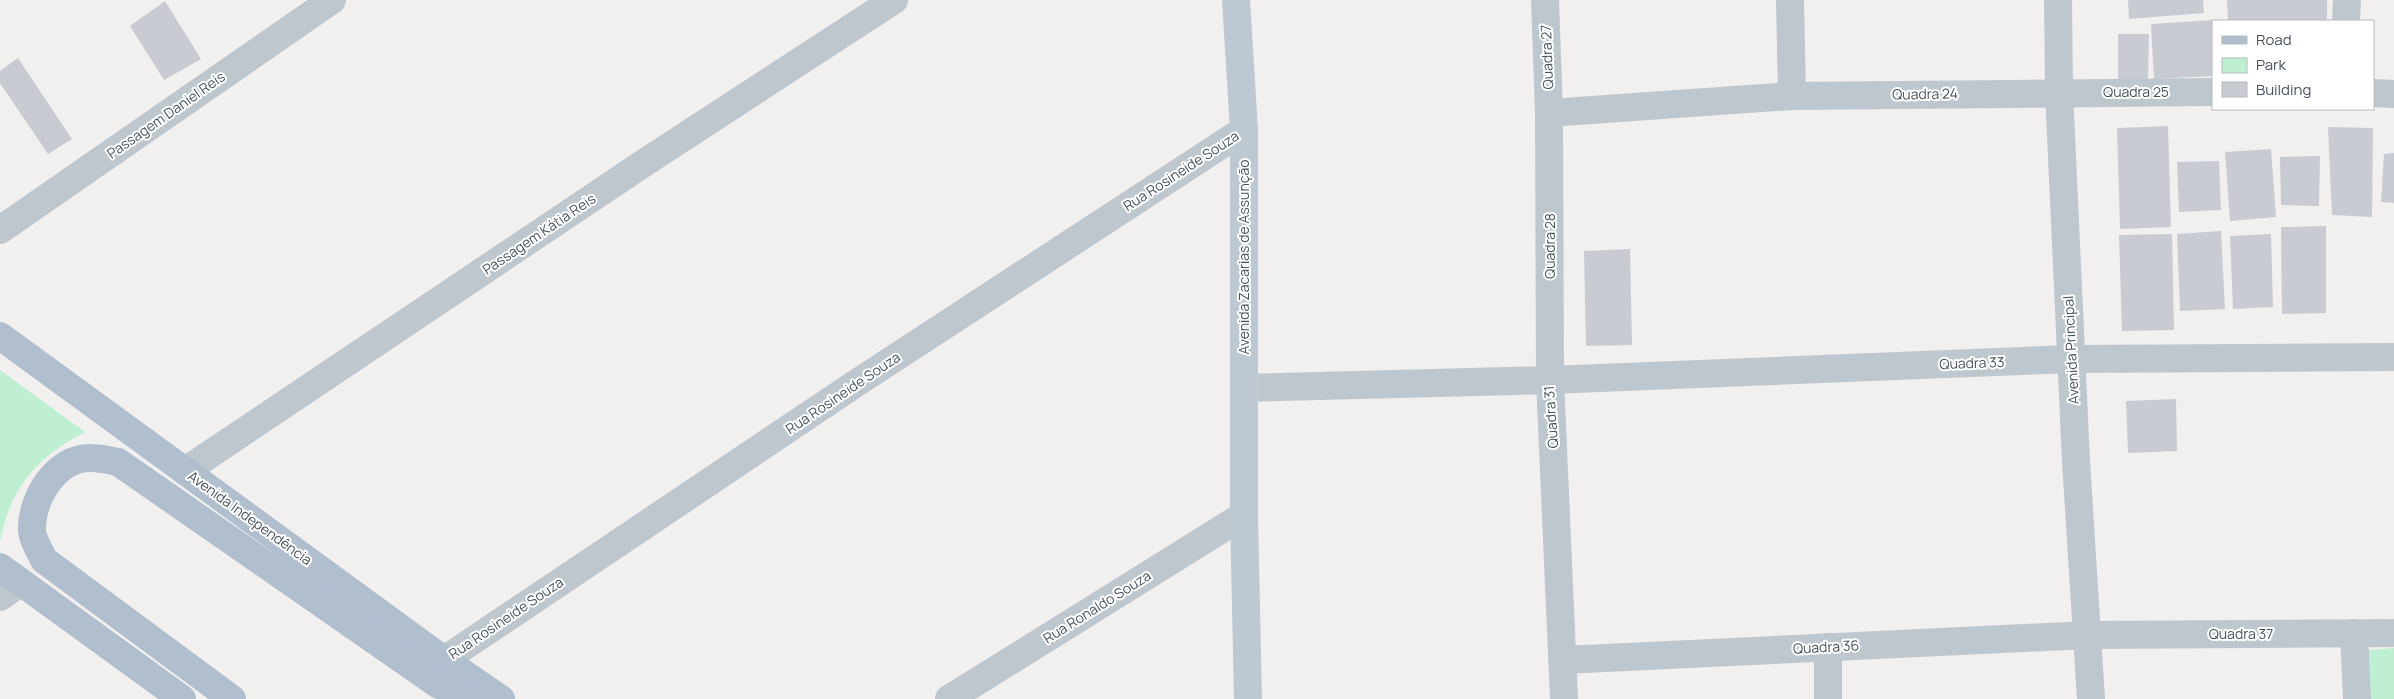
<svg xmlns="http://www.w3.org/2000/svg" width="2394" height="699" font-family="Manrope,sans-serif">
  <rect width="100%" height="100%" fill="#f2efef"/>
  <!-- green -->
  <g fill="#bfefd2">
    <path d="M0 370 85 432C37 457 10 488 0 542Z"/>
    <polygon points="2394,648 2394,699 2365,699 2363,650"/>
  </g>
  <!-- building -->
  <g fill="#c9cbd2">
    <polygon points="2128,0 2203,0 2204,13 2129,19"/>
    <polygon points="2227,0 2327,0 2327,20 2228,21"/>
    <polygon points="165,1 201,59 164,80 130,26"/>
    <polygon points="2212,20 2213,76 2154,79 2151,24"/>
    <polygon points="2118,34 2149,34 2148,79 2118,79"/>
    <polygon points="18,58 72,139 48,154 0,83 0,71"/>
    <polygon points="2168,126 2171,227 2120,229 2117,128"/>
    <polygon points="2328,127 2373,128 2372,217 2332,215"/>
    <polygon points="2271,149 2276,217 2230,221 2225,152"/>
    <polygon points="2394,153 2394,203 2381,202 2384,154"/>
    <polygon points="2320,156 2319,206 2281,205 2280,157"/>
    <polygon points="2219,161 2221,210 2179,212 2177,162"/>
    <polygon points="2326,226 2326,313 2282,314 2281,227"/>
    <polygon points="2221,231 2225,309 2180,311 2177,234"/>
    <polygon points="2172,234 2174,330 2122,331 2119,235"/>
    <polygon points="2271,234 2273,307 2233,309 2230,236"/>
    <polygon points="1630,249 1632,345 1586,346 1584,251"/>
    <polygon points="2176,399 2177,451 2128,453 2126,401"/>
  </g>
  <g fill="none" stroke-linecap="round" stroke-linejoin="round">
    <!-- minor -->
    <g stroke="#bec7ce" stroke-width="28">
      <polyline points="1545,0 1549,113 1550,380 1564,699"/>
      <polyline points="1790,0 1792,96"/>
      <polyline points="2346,21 2347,0"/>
      <polyline points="2373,93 2394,94"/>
      <polyline points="1549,113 1792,96 2213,92"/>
      <polyline points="0,230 332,0"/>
      <polyline points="185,471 644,163 894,0"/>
      <polyline points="0,597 21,582"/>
      <polyline points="2354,633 2357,699"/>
      <polyline points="1828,647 1828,699"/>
      <polyline points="444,660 858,382 1244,130"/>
      <polyline points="1563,660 2088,635 2394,633"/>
      <polyline points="949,699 1244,515"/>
    </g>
    <!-- tertiary -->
    <g stroke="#bec7ce" stroke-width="28">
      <polyline points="2058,0 2059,92 2076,461 2091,699"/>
      <polyline points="1245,388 1550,380 2071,359 2394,357"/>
    </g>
    <!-- secondary -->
    <polyline stroke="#bdc8d3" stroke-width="28" points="1236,0 1244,130 1244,515 1248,699"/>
    <!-- primary -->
    <g stroke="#b0bece" stroke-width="28">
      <polyline points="0,336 444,660 501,699"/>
      <polyline points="0,567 182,699"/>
      <path d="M232 699 44 560C40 551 31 537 32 528 32 497 57 457 91 458 100 458 109 460 118 462L439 685 476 699"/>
    </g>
  </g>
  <g text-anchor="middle" stroke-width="4" stroke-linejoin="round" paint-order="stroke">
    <!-- street labels -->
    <g font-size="14" fill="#48525d" stroke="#fff">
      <text transform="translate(1547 57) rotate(-92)" y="5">Quadra 27</text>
      <text x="2136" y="97">Quadra 25</text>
      <text transform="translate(1925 94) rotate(-1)" y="5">Quadra 24</text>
      <text transform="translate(166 115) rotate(-35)" y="5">Passagem Daniel Reis</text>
      <text transform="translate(1181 171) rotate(-33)" y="5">Rua Rosineide Souza</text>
      <text transform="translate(539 234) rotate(-34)" y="5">Passagem Kátia Reis</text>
      <text transform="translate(1550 246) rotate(-90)" y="5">Quadra 28</text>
      <text transform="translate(1244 257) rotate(-90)" y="5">Avenida Zacarias de Assunção</text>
      <text transform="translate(2071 350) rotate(-93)" y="5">Avenida Principal</text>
      <text transform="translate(1972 363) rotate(-2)" y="5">Quadra 33</text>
      <text transform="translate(843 393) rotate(-34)" y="5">Rua Rosineide Souza</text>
      <text transform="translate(1551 417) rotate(-94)" y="5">Quadra 31</text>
      <text transform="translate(250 518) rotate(36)" y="5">Avenida Independência</text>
      <text transform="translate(1097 607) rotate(-32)" y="5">Rua Ronaldo Souza</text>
      <text transform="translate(506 618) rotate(-34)" y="5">Rua Rosineide Souza</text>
      <text x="2241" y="639">Quadra 37</text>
      <text transform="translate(1826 647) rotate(-3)" y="5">Quadra 36</text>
    </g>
  </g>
  <!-- legend -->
  <rect x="2212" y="20" width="162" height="90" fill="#ffffff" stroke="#b6babe"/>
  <rect x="2222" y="36" width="25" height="8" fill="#b0bece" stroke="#b6babe"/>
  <text x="2256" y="45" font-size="15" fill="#48525d">Road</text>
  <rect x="2222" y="58" width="25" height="15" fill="#bfefd2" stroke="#b6babe"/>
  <text x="2256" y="70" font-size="15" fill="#48525d">Park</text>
  <rect x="2222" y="82" width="25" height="15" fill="#c9cbd2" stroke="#b6babe"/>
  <text x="2256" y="95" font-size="15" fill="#48525d">Building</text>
</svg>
